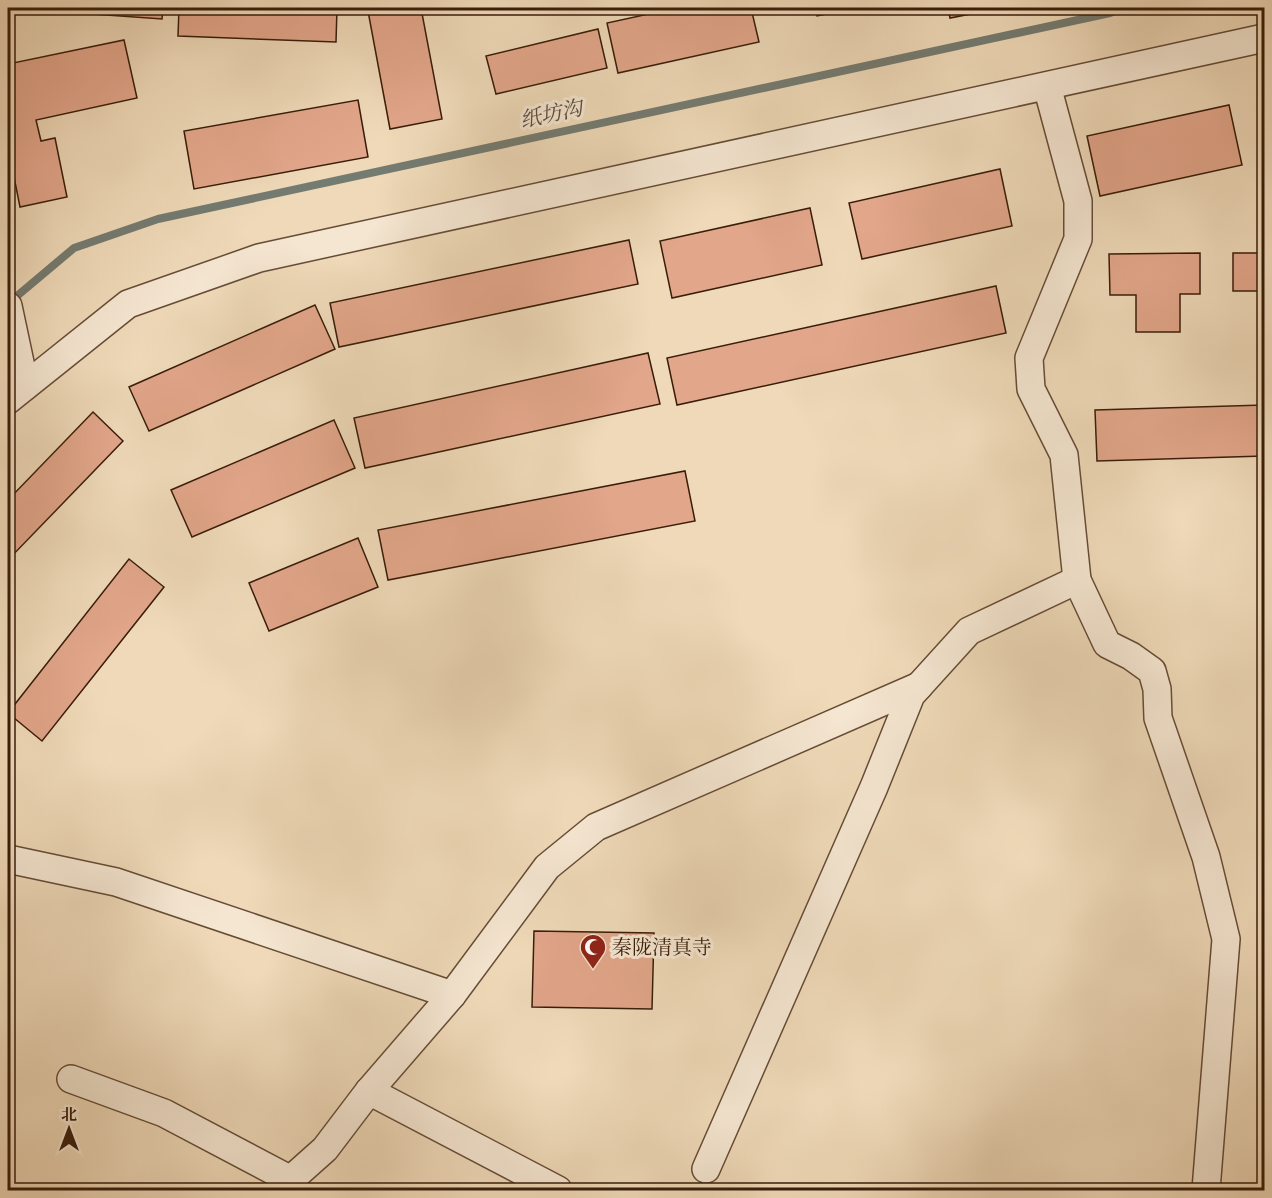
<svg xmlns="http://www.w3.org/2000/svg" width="1272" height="1198" font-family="'Libre Bodoni','Noto Serif SC',serif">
  <rect width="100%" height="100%" fill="#efd9b8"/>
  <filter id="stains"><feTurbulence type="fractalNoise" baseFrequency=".00333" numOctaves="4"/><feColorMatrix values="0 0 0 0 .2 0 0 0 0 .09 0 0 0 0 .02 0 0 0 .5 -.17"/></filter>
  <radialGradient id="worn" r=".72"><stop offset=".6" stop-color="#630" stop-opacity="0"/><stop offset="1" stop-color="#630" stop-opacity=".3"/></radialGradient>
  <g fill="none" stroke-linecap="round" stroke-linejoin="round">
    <!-- stream -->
    <polyline stroke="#747b71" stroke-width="8" points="11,301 74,248 158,219 1110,13 1124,8"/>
  </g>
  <!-- building -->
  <g fill="#e2a68a" stroke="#391d0a" stroke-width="1.5">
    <polygon points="8,8 163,8 162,19"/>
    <polygon points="179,8 337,8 336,42 178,36"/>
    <polygon points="384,8 421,8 442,119 390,129 368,11"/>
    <polygon points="676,8 751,8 759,42 618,73 607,23"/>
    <polygon points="815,8 858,8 817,16"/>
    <polygon points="948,8 1001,8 950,18"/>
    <polygon points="598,29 607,68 496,94 486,56"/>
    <polygon points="124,40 137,98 36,120 41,141 55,138 67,197 20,207 8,147 8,64"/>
    <polygon points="358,100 368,157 194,189 184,131"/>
    <polygon points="1229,105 1242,165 1100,196 1087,136"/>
    <polygon points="1000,169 1012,226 862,259 849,203"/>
    <polygon points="810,208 822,265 672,298 660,241"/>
    <polygon points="629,240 638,284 339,347 330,303"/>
    <polygon points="1200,253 1200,294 1180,294 1180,332 1136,332 1136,295 1110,295 1109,254"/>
    <rect x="1233" y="253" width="31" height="38"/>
    <polygon points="996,286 1006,333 677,405 667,358"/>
    <polygon points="315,305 335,349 149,431 129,387"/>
    <polygon points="648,353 660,404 365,468 354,418"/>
    <polygon points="1264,405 1264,456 1097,461 1095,410"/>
    <polygon points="93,412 123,441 8,560 8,500"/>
    <polygon points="334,420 355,468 192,537 171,490"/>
    <polygon points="685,471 695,521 388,580 378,530"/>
    <polygon points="358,538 378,587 269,631 249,583"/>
    <polygon points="129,559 164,587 42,741 8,713"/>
    <polygon points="534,931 654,933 652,1009 532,1007"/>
  </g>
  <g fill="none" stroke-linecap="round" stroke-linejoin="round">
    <!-- minor casing -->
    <g stroke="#664c36" stroke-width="30">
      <g id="minor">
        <polyline points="1047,86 1078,201 1078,239 1029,358 1031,389 1064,455 1077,580 1107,644 1131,656 1152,671 1157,689 1158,718 1206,857 1226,939 1206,1190"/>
        <polyline points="8,306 25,386"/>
        <polyline points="8,400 128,304 259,258 1264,38"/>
        <polyline points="8,859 116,882 452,995"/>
        <polyline points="71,1079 164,1113 291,1180"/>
        <polyline points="369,1091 558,1190"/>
        <polyline points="706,1169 874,787 911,695 969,631 1077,580"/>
        <polyline points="279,1190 325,1149 369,1091 452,995 547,867 596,827 919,686"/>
      </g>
    </g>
    <!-- minor -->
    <use href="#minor" stroke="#f5e6d1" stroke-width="27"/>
  </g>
  <!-- icons -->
  <defs>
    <g id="mosque-pin" transform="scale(1.35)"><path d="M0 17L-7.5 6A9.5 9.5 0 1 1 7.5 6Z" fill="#8f2418" stroke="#f5e6d1"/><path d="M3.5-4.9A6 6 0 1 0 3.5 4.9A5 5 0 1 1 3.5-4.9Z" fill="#fff"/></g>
  </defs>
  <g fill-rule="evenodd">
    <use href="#mosque-pin" x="593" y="947"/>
  </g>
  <g text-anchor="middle" stroke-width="6" stroke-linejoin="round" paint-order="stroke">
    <!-- poi labels -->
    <g font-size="20" fill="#391d0a" stroke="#f5e6d1" text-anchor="start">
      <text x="612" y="954">秦陇清真寺</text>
    </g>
    <!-- water labels -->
    <g font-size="21" font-style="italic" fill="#574c3e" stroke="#f5e6d1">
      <text transform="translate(551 114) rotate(-12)" y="7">纸坊沟</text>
    </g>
  </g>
  <!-- margin -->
  <rect width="1272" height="1198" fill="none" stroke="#efd9b8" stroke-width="30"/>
  <rect x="9" y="9" width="1254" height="1180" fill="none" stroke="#391d0a" stroke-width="3"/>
  <rect x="15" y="15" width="1242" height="1168" fill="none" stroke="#391d0a" stroke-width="1.5"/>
  <!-- north arrow -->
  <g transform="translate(69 1129)" stroke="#f5e6d1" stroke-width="4.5" paint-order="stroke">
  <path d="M0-4.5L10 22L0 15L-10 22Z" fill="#391d0a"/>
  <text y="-9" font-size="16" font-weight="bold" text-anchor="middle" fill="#391d0a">北</text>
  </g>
  <rect width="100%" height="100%" filter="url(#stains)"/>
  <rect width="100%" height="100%" fill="url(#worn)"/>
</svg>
